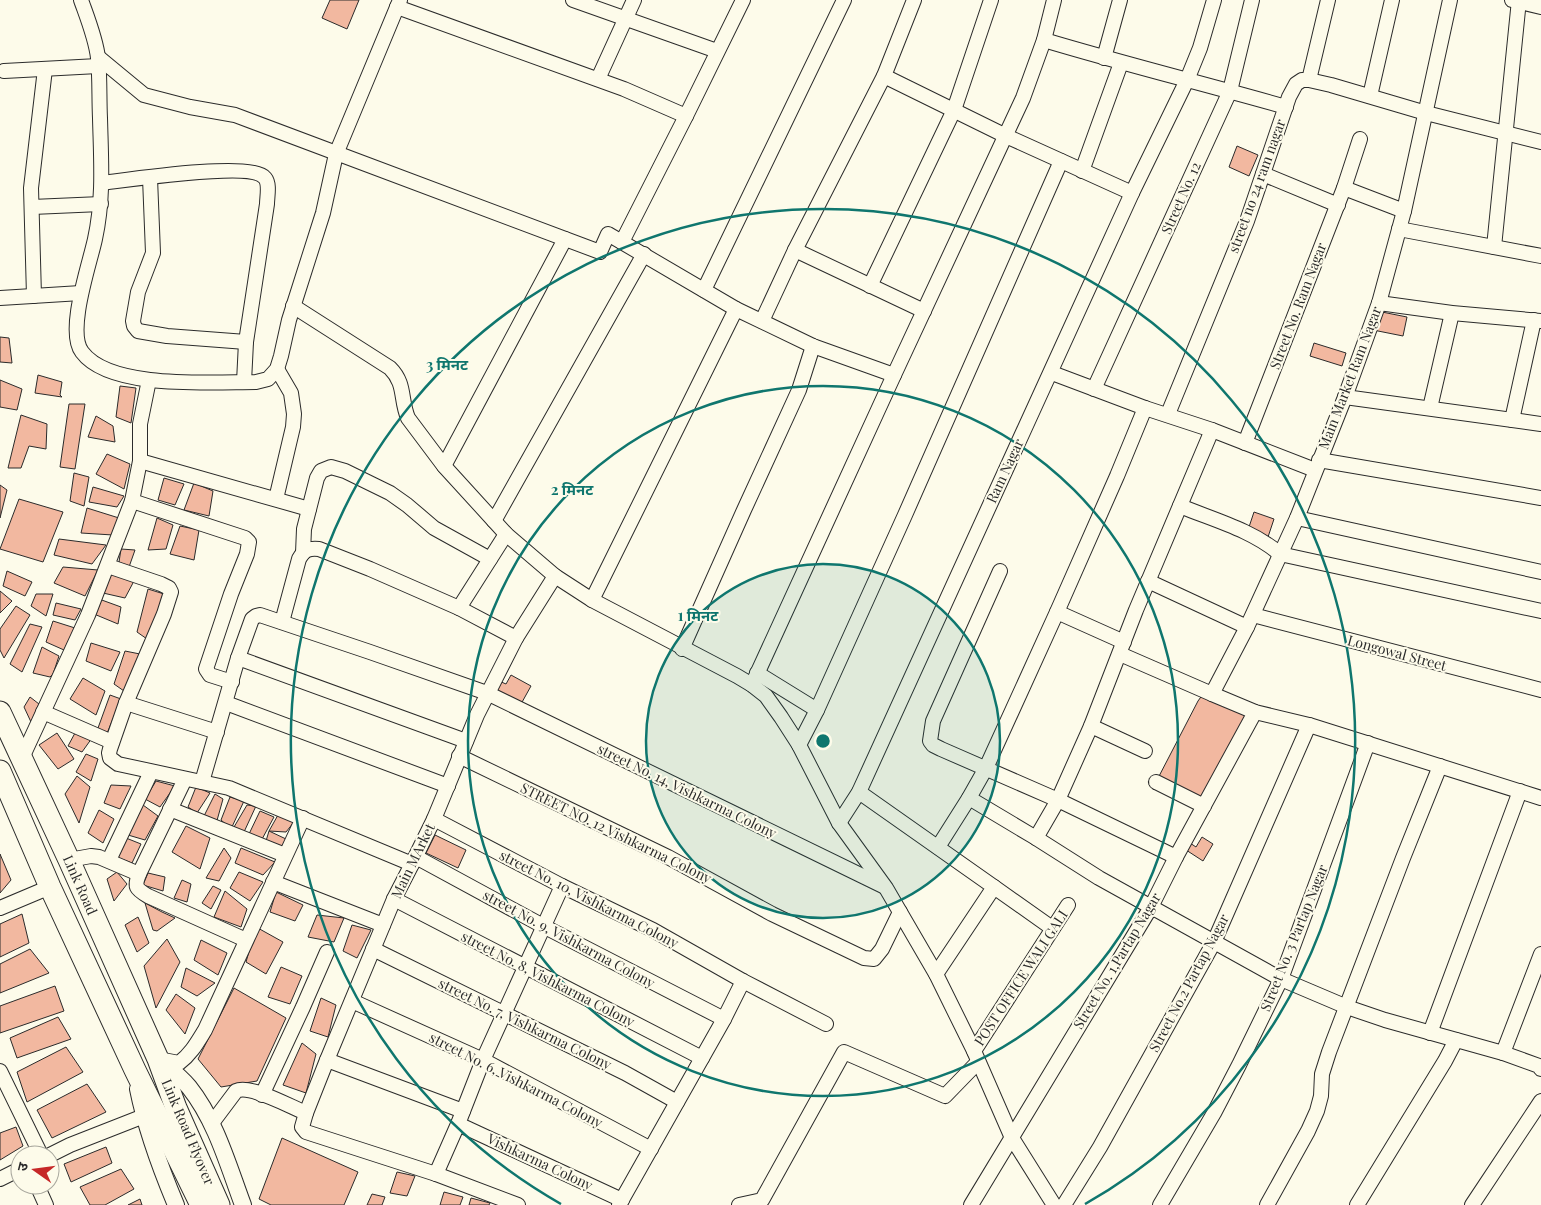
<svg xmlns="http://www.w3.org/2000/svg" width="1541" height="1205" font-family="'Playfair Display','Noto Sans Devanagari',serif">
  <rect width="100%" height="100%" fill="#fdfbea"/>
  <!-- building -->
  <g fill="#f2b8a0" stroke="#2b2b2b">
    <polygon points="330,0 359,0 347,29 322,18"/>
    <polygon points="1237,146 1258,155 1249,176 1229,167"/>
    <polygon points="1377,311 1407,317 1403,336 1373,330"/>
    <polygon points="0,337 9,338 12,363 0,362"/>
    <polygon points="1314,343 1346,353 1342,366 1310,356"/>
    <polygon points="38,375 62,382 60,395 62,397 35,393"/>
    <polygon points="0,380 22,389 17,410 0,407"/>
    <polygon points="120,386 136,388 131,423 116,417"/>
    <polygon points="69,404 85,404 75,469 60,467"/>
    <polygon points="21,415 47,424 46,449 29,446 21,468 8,468"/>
    <polygon points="96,416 113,426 115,442 88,437"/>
    <polygon points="107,454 130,464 124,489 96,474"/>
    <polygon points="74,473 89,477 84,506 70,501"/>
    <polygon points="164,478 184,484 175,505 158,500"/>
    <polygon points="194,483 213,491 209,516 184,510"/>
    <polygon points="0,485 7,490 0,518"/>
    <polygon points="93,487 124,496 117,507 89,502"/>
    <polygon points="19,499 63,512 43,562 0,549"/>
    <polygon points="87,508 119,518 113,535 81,533"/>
    <polygon points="1254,512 1274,519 1268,537 1248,530"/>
    <polygon points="157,518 173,525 166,549 148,550"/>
    <polygon points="180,526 199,530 194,560 170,554"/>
    <polygon points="59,539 106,545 92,564 54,555"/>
    <polygon points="121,549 135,550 129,567 119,562"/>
    <polygon points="63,567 98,570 85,596 54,583"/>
    <polygon points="7,571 32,582 25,596 3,586"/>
    <polygon points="111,573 134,581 125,598 103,593"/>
    <polygon points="148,589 164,594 147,639 137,632"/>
    <polygon points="0,591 12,601 0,613"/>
    <polygon points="36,594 53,594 46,616 31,606"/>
    <polygon points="99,599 121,607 118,624 94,614"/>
    <polygon points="56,603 81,609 75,620 53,615"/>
    <polygon points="16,606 30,615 4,658 0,650 0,629"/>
    <polygon points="53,621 75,628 64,650 46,642"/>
    <polygon points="30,624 42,627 22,672 10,664"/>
    <polygon points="91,643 120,652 111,671 86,661"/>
    <polygon points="42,647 59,656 53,674 50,677 33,673"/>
    <polygon points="125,651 140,654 124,691 114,684"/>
    <polygon points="511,675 531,686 521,704 495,690 499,681 506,684"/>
    <polygon points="83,678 105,691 96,715 70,699"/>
    <polygon points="1203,694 1255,712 1202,801 1156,782 1198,701"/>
    <polygon points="110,695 121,699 106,736 98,728"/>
    <polygon points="30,697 39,704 31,722 24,707"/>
    <polygon points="57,733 74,759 58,769 39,745"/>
    <polygon points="75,733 92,738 82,752 68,746"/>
    <polygon points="86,754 98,759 91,781 76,772"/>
    <polygon points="77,776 90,787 79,823 65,794"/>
    <polygon points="156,781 175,786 160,807 145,799"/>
    <polygon points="111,785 131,786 120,809 104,803"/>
    <polygon points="196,787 210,793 197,813 188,807"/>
    <polygon points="215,794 223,799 216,824 203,818"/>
    <polygon points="230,797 244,801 231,829 221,820"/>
    <polygon points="143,805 158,816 145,840 128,835"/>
    <polygon points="247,805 256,806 244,832 234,827"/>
    <polygon points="99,810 114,819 103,843 88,833"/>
    <polygon points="260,811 274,817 261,841 249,834"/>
    <polygon points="278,815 294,822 286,832 269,831"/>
    <polygon points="186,826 210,838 200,869 172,852"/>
    <polygon points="269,831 286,839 281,848 266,841"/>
    <polygon points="435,835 466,850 458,868 426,853"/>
    <polygon points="1202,837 1213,844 1203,861 1183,848 1187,841 1196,847"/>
    <polygon points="126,838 141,844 132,863 116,857"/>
    <polygon points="224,848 231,858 219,881 206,878"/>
    <polygon points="241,848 275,862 263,875 235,863"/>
    <polygon points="0,854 11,880 0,893"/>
    <polygon points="117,872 127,884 114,901 107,879"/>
    <polygon points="239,872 263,882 250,901 230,888"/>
    <polygon points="148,873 165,877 163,891 143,885"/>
    <polygon points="182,880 191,884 187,902 174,898"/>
    <polygon points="213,886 221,890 211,909 202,903"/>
    <polygon points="225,891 247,909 241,927 214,917"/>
    <polygon points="276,892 303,905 295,921 270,912"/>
    <polygon points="145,903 162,912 175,918 157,931 153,930"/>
    <polygon points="22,914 29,943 0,957 0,924"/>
    <polygon points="317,915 344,918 334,942 308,937"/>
    <polygon points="138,917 149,943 137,952 125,925"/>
    <polygon points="352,925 371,930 357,958 343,951"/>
    <polygon points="256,927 283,942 266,974 246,962"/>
    <polygon points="167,939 180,962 156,1008 144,966"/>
    <polygon points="201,940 227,953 218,975 194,960"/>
    <polygon points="30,949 49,973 0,993 0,964"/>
    <polygon points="281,967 302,976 290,1004 268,997"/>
    <polygon points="186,968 215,983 197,996 181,987"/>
    <polygon points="55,986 64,1011 0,1033 0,1006"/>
    <polygon points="234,988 286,1018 257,1081 221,1087 198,1059"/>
    <polygon points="176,994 195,1008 185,1034 166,1010"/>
    <polygon points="321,998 336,1005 328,1037 310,1031"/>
    <polygon points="58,1017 71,1039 17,1058 10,1038"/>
    <polygon points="302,1043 316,1054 306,1093 283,1085"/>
    <polygon points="66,1047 83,1072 27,1102 17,1072"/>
    <polygon points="87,1084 106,1112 52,1138 37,1110"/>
    <polygon points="16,1127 23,1146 0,1160 0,1133"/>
    <polygon points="282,1138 358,1172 344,1205 271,1205 259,1199"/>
    <polygon points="106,1147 112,1163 71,1182 64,1164"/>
    <polygon points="121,1169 134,1189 105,1205 90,1205 80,1187"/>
    <polygon points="397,1172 415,1176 407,1196 390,1193"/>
    <polygon points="444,1192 463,1197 460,1205 440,1205"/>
    <polygon points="372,1194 385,1197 382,1205 367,1205"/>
    <polygon points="471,1198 490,1203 489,1205 469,1205"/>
    <polygon points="140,1199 142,1205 128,1205"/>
  </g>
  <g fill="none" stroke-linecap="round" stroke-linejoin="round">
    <!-- minor casing -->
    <g stroke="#2b2b2b" stroke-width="16">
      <g id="minor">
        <path d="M81 0C87 17 96 39 98 58 100 78 99 98 100 118 101 159 104 198 95 239 90 263 66 331 82 352 110 390 213 382 256 382L268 379 277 369 281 356 289 320 323 213 336 154 400 0"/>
        <polyline points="573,0 717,51"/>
        <polyline points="1450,0 1404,211 1379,303 1345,397 1297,518 1247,627 1212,694 1255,712 1309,725 1541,798"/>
        <polyline points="1512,0 1541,7"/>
        <polyline points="397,7 624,89 686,116"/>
        <path d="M1044 40C1124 64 1205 84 1286 107"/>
        <polyline points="98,57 144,95 190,107 235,115 600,252 608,234 736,309 813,346 894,375"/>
        <polyline points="1104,58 1120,0"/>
        <polyline points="4,71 98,66"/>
        <polyline points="884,76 1006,136 1132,193"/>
        <polyline points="598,79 634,0"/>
        <polyline points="1309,80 1328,0"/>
        <polyline points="1370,96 1392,0"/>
        <polyline points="1082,171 1121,63"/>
        <polyline points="1263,174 1338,205"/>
        <polyline points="150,178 153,253 138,292 133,321 134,326 138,331 167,336 246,342"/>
        <path d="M102 183C127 180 252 161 265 178 270 184 267 197 267 204L246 342 244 382"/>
        <polyline points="1344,188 1404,211"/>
        <polyline points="32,207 101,204"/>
        <polyline points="1399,229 1541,256"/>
        <polyline points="622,242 686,116 743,0"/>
        <polyline points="1494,247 1519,0"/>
        <polyline points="795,250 924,311"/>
        <polyline points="870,286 954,110 991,0"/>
        <polyline points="704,290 844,0"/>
        <polyline points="34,296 31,188 45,69"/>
        <polyline points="0,298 81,293"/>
        <polyline points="1379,303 1452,313 1541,321"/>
        <path d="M293 306 390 368C406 384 400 399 408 418L444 466 506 534 555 576 592 600 737 676 752 685 766 696 781 717 799 745 839 823 886 888 936 974 974 1051 1012 1138 1054 1205"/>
        <polyline points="762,321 795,250 884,76 914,0"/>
        <polyline points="1052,373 1145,408 1212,430 1315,470"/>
        <polyline points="1094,389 1230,91 1252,0"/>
        <polyline points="1345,397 1541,424"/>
        <polyline points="1430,408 1452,313"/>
        <polyline points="1168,414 1247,221 1289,97 1296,84 1302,80 1309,80 1331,85 1426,113 1541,142"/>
        <polyline points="1512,420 1534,320"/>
        <polyline points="1245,443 1344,188 1360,139"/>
        <polyline points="1319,460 1541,498"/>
        <polyline points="140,461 309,509"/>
        <polyline points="444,466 565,239"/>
        <polyline points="276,499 293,427 294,414 291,393 277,369"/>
        <polyline points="132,501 245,538 249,542 247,554 231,594 206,669 210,675 232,682"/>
        <path d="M1180 506C1214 520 1252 530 1280 554L1541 611"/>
        <polyline points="1297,518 1541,572"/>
        <polyline points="494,521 644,254"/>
        <polyline points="303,553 304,529 317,478 321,471 331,467 345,471 390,493 407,505 434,528 490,559"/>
        <polyline points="108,566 161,584 169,588 171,592 164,614 126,703 110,749 109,753 110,758 118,764 229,788 412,864"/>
        <polyline points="1000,571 933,721 930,741 933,745 941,749 1058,800 1176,857"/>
        <polyline points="1148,581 1247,627"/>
        <polyline points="592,600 736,309"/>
        <polyline points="459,608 506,534"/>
        <polyline points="1057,612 1124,642"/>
        <polyline points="1253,615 1541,690"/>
        <path d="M282 622 299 559C304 550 308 548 319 549L370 569 459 608 516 638"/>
        <polyline points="682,649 744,510 799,390 813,346"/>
        <polyline points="1120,654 1212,694"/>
        <polyline points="238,658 466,741"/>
        <polyline points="757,673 817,710"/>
        <polyline points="752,685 894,375 1023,98 1044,40 1054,0"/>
        <polyline points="126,703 217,732"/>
        <polyline points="226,703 448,786"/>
        <polyline points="43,712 112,742"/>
        <polyline points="1091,726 1145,751"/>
        <polyline points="799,745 817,710 905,515 1061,161"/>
        <polyline points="459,756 668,857 772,914 864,958 874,959 882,949 900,912"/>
        <polyline points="22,758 88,615 132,501 140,461 140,424 149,380"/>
        <path d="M185 779 139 874C134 887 136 889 148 896L246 940"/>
        <polyline points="202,782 238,658 252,619 256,616 260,615 370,652 487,693 883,886"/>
        <polyline points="1156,782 1204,806"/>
        <polyline points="859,792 994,887 936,974"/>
        <polyline points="969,798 1036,838 1099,878 1281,979 1347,1007 1385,1020 1503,1053 1539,1066 1541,1069"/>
        <polyline points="170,809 285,855"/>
        <polyline points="434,819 562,886 653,930 743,981 826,1024"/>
        <polyline points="839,823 859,792 1132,193 1187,80 1200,48 1214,0"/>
        <polyline points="1036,838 1058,800 1091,726 1136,610 1212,430"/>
        <polyline points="938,847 969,798 986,768 1057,612 1117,476 1145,408"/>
        <polyline points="416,857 543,926 724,1019"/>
        <polyline points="69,860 91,856 99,857 139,874"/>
        <polyline points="109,860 151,772"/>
        <polyline points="273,882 383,925"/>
        <polyline points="994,887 1052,928"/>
        <polyline points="394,899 702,1058"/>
        <polyline points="0,908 50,887"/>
        <polyline points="373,949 625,1073 677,1102"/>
        <polyline points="352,1001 483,1060 651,1149"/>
        <polyline points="1430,1033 1520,791"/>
        <polyline points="974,1051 1068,905"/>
        <polyline points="1503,1053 1541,954"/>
        <path d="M158 1059 179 1063C191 1054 197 1043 205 1030L303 818"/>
        <polyline points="327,1060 463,1111"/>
        <polyline points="0,1071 41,1155"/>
        <polyline points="262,1095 303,1007 327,952"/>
        <path d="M212 1123 236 1091C250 1084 291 1107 306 1113"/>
        <polyline points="458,1124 622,1200"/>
        <polyline points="50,1155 70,1145 144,1116"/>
        <polyline points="436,1174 458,1124 483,1060 562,886"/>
        <polyline points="0,1179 20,1169"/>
        <polyline points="37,1185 46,1205"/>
        <polyline points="518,1205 436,1174 306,1132 302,1127 306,1113 327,1060 394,899 412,864 434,819 477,715 516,638 555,576"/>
        <polyline points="619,1205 724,1019 743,981"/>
        <polyline points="739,1205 762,1200 844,1052 945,1096 978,1062"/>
        <polyline points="971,1205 1151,907 1176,857 1255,712"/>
        <polyline points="1064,1205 1100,1147 1214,942 1309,725"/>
        <polyline points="1160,1205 1214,1113 1239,1065 1281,979 1368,743"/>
        <polyline points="1267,1205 1308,1131 1317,1111 1321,1096 1322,1074 1329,1052 1403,858 1440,766"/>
        <polyline points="1357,1205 1445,1061 1456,1040"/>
        <polyline points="1472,1205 1541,1101"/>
      </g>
    </g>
    <!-- tertiary casing -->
    <g stroke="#2b2b2b" stroke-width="18">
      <g id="tertiary">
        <path d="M158 1059C169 1068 180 1076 189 1087 216 1121 228 1165 243 1205"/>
        <path d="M138 1089C146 1129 160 1167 176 1205"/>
      </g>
    </g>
    <!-- primary casing -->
    <g stroke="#2b2b2b" stroke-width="23">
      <g id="primary">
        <polyline points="0,712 69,860 158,1059 176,1108 219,1205"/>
        <polyline points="0,771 50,887 135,1070 201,1205"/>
      </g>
    </g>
    <!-- minor -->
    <use href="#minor" stroke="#fdfbea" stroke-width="14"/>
    <!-- tertiary -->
    <use href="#tertiary" stroke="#fdfbea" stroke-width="16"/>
    <!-- primary -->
    <use href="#primary" stroke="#fdfbea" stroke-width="21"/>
  </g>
  <!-- distance rings -->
  <circle cx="823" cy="741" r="177" fill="#0f766e" fill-opacity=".12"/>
  <g fill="none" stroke="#0f766e" stroke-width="2.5">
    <circle cx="823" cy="741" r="177"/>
    <circle cx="823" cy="741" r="355"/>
    <path d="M561 1204A532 532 0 1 1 1085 1204"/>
  </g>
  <g text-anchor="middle" stroke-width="4" stroke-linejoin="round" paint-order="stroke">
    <!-- street labels -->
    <g font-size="14" fill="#2b2b2b" stroke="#fdfbea">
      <text transform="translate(1257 186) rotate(-70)" y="5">street no 24 ram nagar</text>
      <text transform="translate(1181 198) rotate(-66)" y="5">Street No. 12</text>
      <text transform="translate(1298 306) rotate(-69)" y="5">Street No. Ram Nagar</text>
      <text transform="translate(1350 378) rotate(-69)" y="5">Main Market Ram Nagar</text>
      <text transform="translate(1005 471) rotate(-65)" y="5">Ram Nagar</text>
      <text transform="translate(1397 653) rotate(15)" y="5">Longowal Street</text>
      <text transform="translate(687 791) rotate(26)" y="5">street No. 14, Vishkarma Colony</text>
      <text transform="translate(616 833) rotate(26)" y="5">STREET NO. 12 Vishkarma Colony</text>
      <text transform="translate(413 861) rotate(-64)" y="5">Main MArket</text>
      <text transform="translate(80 885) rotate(66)" y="5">Link Road</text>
      <text transform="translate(589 899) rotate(27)" y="5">street No. 10, Vishkarma Colony</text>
      <text transform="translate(1294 938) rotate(-68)" y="5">Street No. 3 Partap Nagar</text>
      <text transform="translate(569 939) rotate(28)" y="5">street No. 9, Vishkarma Colony</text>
      <text transform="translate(1117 961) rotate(-59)" y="5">Street No. 1,Partap Nagar</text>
      <text transform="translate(1021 978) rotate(-57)" y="5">POST OFFICE WALI GALI</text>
      <text transform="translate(548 979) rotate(27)" y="5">street No. 8, Vishkarma Colony</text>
      <text transform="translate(1189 983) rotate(-62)" y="5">Street No.2 Partap Nagar</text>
      <text transform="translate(525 1024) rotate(26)" y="5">street No. 7, Vishkarma Colony</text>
      <text transform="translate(516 1080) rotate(27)" y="5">street No. 6, Vishkarma Colony</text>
      <text transform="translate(188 1132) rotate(67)" y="5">Link Road Flyover</text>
      <text transform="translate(540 1162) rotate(25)" y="5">Vishkarma Colony</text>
    </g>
  </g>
  <circle cx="823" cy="741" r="8" fill="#0f766e" stroke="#fdfbea" stroke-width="2.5"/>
  <g font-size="15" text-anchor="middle" font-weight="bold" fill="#0f766e" stroke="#fdfbea" stroke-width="4" stroke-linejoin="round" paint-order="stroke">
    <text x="447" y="370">3 मिनट</text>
    <text x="572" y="495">2 मिनट</text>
    <text x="698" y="621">1 मिनट</text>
  </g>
  <!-- north arrow -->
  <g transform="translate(35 1170) rotate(284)"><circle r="24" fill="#fdfbea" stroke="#a9a89e"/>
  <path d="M0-4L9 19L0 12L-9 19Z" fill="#c62828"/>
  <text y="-8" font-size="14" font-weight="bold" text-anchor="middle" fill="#2b2b2b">उ</text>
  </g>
</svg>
